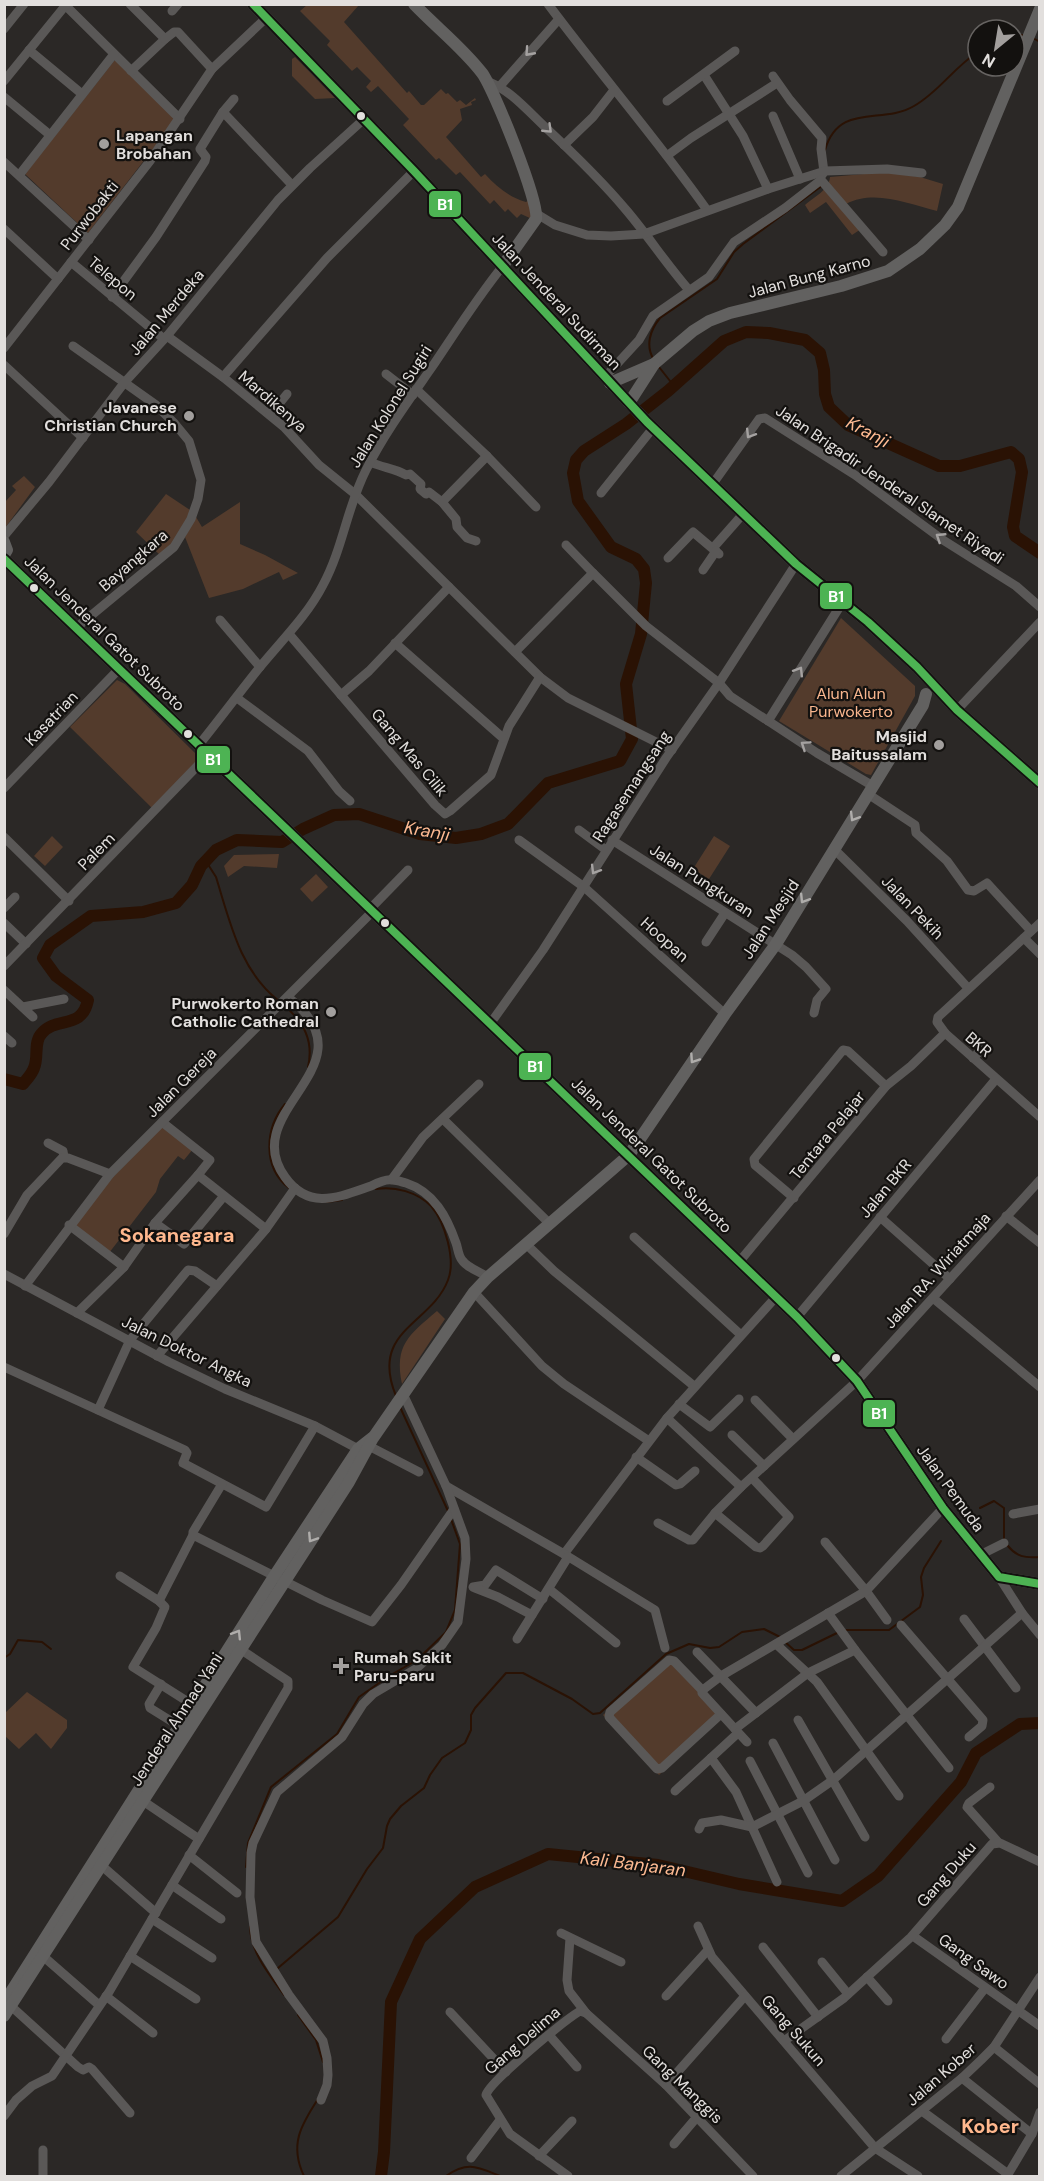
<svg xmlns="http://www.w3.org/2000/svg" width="1044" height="2181" font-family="'DM Sans',sans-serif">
  <rect width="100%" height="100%" fill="#2b2826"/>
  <!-- green -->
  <g fill="#533b2c">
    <path d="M307 5H359L344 22 407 93 409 91 421 105H424L441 89 446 94 448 93 457 102 460 100 466 105 475 98 476 100 471 102 472 105 460 109 462 120 446 137 481 177 485 174C497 187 509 197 526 202L533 197 532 219 521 214 517 218 508 209 505 212 494 200 490 204 460 172 456 175 439 158 436 160 403 125 409 119 378 86 371 92 366 87 371 81 357 67 352 71 327 45 330 41 300 11Z"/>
    <polygon points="295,57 335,98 315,99 292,76 292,59"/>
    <polygon points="114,61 117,61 176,119 88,233 25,174"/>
    <path d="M886 172 920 177 943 184 937 211C908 204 875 189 846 204L864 227 852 235 826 202 810 213 805 205C814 197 829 190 830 177Z"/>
    <polygon points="24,476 35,487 5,528 5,502 16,490 12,486"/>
    <polygon points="166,494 193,512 167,554 161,556 136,532"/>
    <polygon points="240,502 240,544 265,555 298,573 283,580 279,572 243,589 209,598 185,537 196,517 202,527"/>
    <polygon points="841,618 915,686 915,696 871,775 866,774 779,721"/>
    <polygon points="117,680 125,684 197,755 199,759 153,809 70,727"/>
    <polygon points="52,836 63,847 45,866 34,856"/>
    <polygon points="714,836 730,846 709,879 693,869"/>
    <polygon points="279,854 277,868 244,866 228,877 224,866 234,855"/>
    <polygon points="316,874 328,887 312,902 300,889"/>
    <polygon points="164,1125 193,1149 184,1160 178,1156 160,1179 156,1192 109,1253 76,1227 76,1223 113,1177"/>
    <path d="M437 1311 445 1319 402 1384C394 1345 409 1335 437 1311Z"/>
    <polygon points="669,1656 723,1717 659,1775 603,1715"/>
    <polygon points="27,1692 67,1720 67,1728 51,1749 36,1733 19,1749 5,1736 5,1713"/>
  </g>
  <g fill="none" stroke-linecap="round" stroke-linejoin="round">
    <!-- stream -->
    <g stroke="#2a1204" stroke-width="2">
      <polyline points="1014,35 1023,35"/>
      <polyline points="1031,37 1040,42"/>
      <path d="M825 150C839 102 882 125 914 106 939 92 954 67 978 52"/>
      <path d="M654 360C645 346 650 330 660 318L717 279 734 252 743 244 823 185"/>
      <polyline points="659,367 674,386"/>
      <path d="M210 856 209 866 216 877C230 922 240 971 279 1001"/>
      <path d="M283 1005C304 1021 314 1041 308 1067"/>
      <path d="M285 1104C265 1128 262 1167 289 1188"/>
      <path d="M376 1189C395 1186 417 1192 431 1206 445 1222 456 1260 448 1280 431 1325 369 1330 396 1396"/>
      <polyline points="327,1202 342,1200"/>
      <polyline points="400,1407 448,1511"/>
      <polyline points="980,1508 994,1501 1004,1508 1004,1540"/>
      <path d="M1007 1545C1017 1557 1024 1558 1040 1557"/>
      <polyline points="845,1630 889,1630 920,1607 923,1595 921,1577 924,1568 941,1541"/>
      <polyline points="784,1641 794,1650 802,1650 839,1632"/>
      <polyline points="4,1658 10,1654 18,1640 42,1642 51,1649"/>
      <polyline points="246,1867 248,1843 271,1787 337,1734 359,1697 389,1676 417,1660 446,1632 455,1610 460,1544 451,1519"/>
      <path d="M250 1927C251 1953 269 1974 284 1995"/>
      <polyline points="278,1968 338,1917 367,1869 383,1848 387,1826 390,1819 401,1806 424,1788 430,1775 442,1758 465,1743 471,1730 471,1715 475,1708 506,1673 523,1673 572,1699 593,1714 600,1713 666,1654 689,1644 710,1648 719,1647 742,1632 764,1629 780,1637"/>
      <polyline points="298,2015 316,2040 323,2062"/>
      <path d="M304 2176C289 2145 301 2125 318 2099"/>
      <path d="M446 2176C468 2161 477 2167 500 2176"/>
    </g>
    <!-- river -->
    <g stroke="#2a1204" stroke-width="12">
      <path d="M4 1079 23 1084C27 1079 32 1074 34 1068 39 1057 33 1042 42 1033 57 1016 82 1030 88 1000L56 976 43 958 50 945 91 916 143 912 176 903 192 885 201 866 216 850 237 840 282 842 303 829 334 815 359 814 420 834 456 838 481 834 508 824 548 783 620 761 632 739 626 684 641 634 646 583 644 569 636 559 611 547 578 501 573 473 576 460 584 451 626 424 668 391 724 341 746 332 769 333 805 340 820 353 824 370 825 394 829 407 848 425 939 466H960L1011 452 1019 459 1022 472 1013 527 1015 536 1040 553"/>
      <polyline points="381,2176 384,2152 391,2002 420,1939 475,1887 548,1854 658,1865 739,1884 842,1901 878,1876 961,1782 976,1753 1020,1724 1040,1723"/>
    </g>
    <!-- minor -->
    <g stroke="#5a5857" stroke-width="9">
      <polyline points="64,4 180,119"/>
      <polyline points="130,4 165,39 131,71"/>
      <path d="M548 4C600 74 657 139 707 210"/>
      <polyline points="172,11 178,4"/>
      <polyline points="4,29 24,4"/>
      <polyline points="165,39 174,32 178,32 212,69"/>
      <polyline points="29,50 82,94"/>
      <polyline points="704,75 743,136 768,189"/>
      <polyline points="773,76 790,100 822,138 821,149 824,172 822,175"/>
      <polyline points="4,81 65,6"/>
      <path d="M487 81C510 90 526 109 544 126 573 153 602 181 627 211 649 237 667 265 689 290"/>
      <polyline points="500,86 559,19"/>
      <polyline points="4,97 50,135"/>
      <polyline points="234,99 223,112 292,185"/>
      <polyline points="667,101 735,51"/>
      <polyline points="773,116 800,179"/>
      <polyline points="564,145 593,117 614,90"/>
      <polyline points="668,155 691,138 777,83"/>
      <polyline points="4,162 89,240"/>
      <polyline points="20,174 114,54"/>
      <polyline points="537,214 555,225 587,235 611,236 644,234 768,189 825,171 887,169 922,173"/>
      <polyline points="4,229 58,279"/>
      <polyline points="71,262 164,339"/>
      <polyline points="112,297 156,237 205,161 206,157 200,149 223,112"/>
      <polyline points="167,336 223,377 284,427 319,465 355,494 540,677 568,698 672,750"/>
      <polyline points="73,346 156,405 175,424 189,441 201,480 198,499 191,519 174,547 76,628"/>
      <polyline points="4,348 150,161 212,69 266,18"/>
      <polyline points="4,365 83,438"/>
      <polyline points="386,374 413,395"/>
      <polyline points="223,377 327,258 414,171"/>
      <polyline points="605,377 639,340 653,316 709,277 734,242 785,208 821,180 883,252"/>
      <polyline points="416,389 487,456 536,507"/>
      <polyline points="270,415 287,394"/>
      <path d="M370 462C383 468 395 468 406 475L410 474 421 484 420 489 426 494 429 492 442 502"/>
      <polyline points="712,485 759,419 765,418 855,475 943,540 1016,586 1040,607"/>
      <polyline points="601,493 653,428"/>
      <polyline points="4,536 49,482 124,383 167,336 278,200 310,168 363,120"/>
      <polyline points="476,541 467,538 457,527 456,519 442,502 487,456"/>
      <polyline points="566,545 593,573"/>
      <polyline points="713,548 743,514"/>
      <polyline points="668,558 693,532 719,554"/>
      <polyline points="703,570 716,551"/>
      <polyline points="220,620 260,667"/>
      <polyline points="289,634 435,805 445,814 450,811 491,775 509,726 540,677"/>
      <polyline points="395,643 503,738"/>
      <polyline points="515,652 593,573 646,626 719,683 730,696 817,753 873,786"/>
      <polyline points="341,695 369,671 449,587"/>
      <polyline points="237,698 308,751 339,791 350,801"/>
      <polyline points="957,710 1040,622"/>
      <polyline points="768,721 842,603"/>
      <path d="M198 746C219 720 239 693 260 667 282 640 307 616 323 585 343 548 347 507 366 470 384 434 409 400 432 367 455 333 477 298 502 267"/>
      <polyline points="4,788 119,669"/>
      <polyline points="868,794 915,825 916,833 947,861 968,890 974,891 987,883 1031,931"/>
      <polyline points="579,830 606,850"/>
      <polyline points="4,837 69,901"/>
      <polyline points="519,840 584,887 725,1014"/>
      <polyline points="612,840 792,955 806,967 826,989 817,1000 814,1013"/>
      <polyline points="834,849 907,921 968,988"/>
      <polyline points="4,908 15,897"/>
      <polyline points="370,909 408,870"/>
      <polyline points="4,923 26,944"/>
      <polyline points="1040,923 938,1017 937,1022 945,1033 1040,1117"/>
      <polyline points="1024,938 1040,954"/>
      <polyline points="706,942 725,913"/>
      <polyline points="4,966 208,755"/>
      <polyline points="4,990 33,1017"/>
      <path d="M288 997C377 1066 236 1109 285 1177 309 1211 339 1197 371 1186 377 1183 386 1179 392 1180 397 1180 402 1182 406 1183 434 1192 447 1217 456 1243 458 1248 458 1255 462 1260 467 1268 480 1272 488 1277"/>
      <polyline points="23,1007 64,999"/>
      <polyline points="490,1024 543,950 666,758 719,683 796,564"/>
      <polyline points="4,1036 12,1043"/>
      <polyline points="973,1058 985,1046"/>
      <polyline points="443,1119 550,1224"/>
      <polyline points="162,1122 210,1160 198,1175"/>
      <polyline points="48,1143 63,1151 64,1157"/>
      <polyline points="392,1179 423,1137 479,1084"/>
      <polyline points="794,1198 755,1165 754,1159 843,1050 848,1051 886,1086"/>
      <polyline points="1006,1216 1040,1243"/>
      <polyline points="880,1217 950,1279"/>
      <polyline points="155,1223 184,1244 224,1196"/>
      <polyline points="69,1225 124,1267"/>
      <polyline points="4,1234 27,1195 62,1158 68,1158 110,1174"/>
      <polyline points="634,1237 741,1335"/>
      <polyline points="526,1244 554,1271 694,1386"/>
      <polyline points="739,1262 886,1086 911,1066 945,1033"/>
      <polyline points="4,1274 169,1362 225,1389 315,1426 362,1451"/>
      <polyline points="25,1286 110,1174 372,912"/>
      <polyline points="474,1292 542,1366 564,1384 649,1441"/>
      <polyline points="933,1298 1040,1387"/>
      <polyline points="77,1313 124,1267 155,1223 198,1175 266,1229"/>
      <polyline points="797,1317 996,1079"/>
      <polyline points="157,1356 266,1229 295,1188"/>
      <polyline points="4,1367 185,1450 187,1453 183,1463 266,1507 315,1426"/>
      <polyline points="755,1400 793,1439"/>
      <polyline points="679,1404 710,1427 739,1399"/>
      <polyline points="98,1410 130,1340 188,1270 195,1271 217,1286"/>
      <polyline points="667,1418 741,1487"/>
      <polyline points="732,1435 764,1466"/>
      <polyline points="365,1444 419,1472"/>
      <polyline points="636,1457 676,1485 680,1484 695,1471"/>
      <polyline points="446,1486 564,1554 667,1418 776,1297"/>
      <polyline points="715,1513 756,1547 760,1548 763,1546 789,1517 752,1478"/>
      <polyline points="1013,1514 1040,1509"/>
      <polyline points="658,1523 689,1540 693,1540 715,1513 741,1487 857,1381 1040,1180"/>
      <polyline points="193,1535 322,1600 372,1622 401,1585 454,1509"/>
      <polyline points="825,1542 866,1591 887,1620"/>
      <polyline points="564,1554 655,1610 665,1648"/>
      <polyline points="980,1555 1004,1543"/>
      <polyline points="120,1576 159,1601 165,1607 156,1628 133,1667 193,1705"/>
      <polyline points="999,1577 1022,1613 1040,1635"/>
      <polyline points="473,1587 485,1585 496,1570 543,1599"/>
      <polyline points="475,1588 498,1597 532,1615"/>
      <polyline points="549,1589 616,1643"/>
      <polyline points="159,1601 193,1535 193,1532 222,1484"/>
      <polyline points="828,1613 855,1650 949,1768"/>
      <polyline points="964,1619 1016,1688"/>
      <polyline points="901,1625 983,1720 982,1726 969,1737"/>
      <polyline points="517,1639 568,1557"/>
      <polyline points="776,1644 817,1682 899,1796"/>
      <polyline points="697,1652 756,1713"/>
      <polyline points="161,1684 149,1704 150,1708 179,1726"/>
      <polyline points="703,1691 674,1661 669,1660 610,1712 609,1717 657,1769 662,1768 721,1714"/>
      <polyline points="798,1720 865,1837"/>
      <polyline points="735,1729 702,1693 704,1689 721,1676 866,1591 943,1508"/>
      <polyline points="747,1742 735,1729 808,1673 855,1650"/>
      <polyline points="773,1743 835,1860"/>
      <polyline points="711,1758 736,1792 777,1882"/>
      <polyline points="750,1761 808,1873"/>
      <polyline points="990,1787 969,1803 967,1807 998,1842"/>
      <polyline points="675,1791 738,1733"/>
      <polyline points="143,1801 199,1839"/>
      <polyline points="699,1829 702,1823 721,1820 752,1827 803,1801 833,1780 1022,1613"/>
      <polyline points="189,1855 237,1893"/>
      <polyline points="102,1866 156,1913"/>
      <polyline points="172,1885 221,1919"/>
      <polyline points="152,1919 212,1958"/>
      <polyline points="698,1926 712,1957 875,2148 918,2176"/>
      <polyline points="561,1933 621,1962"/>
      <polyline points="913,1936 1040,2026"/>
      <polyline points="570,1938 567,1980 569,1991 586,2013"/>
      <polyline points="763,1947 818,2017"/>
      <polyline points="130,1956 196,1999"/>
      <polyline points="44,1957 99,2005"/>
      <polyline points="822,1962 848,1994"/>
      <polyline points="867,1977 888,2001"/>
      <polyline points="106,1996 153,2033"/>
      <polyline points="666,1996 708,1950"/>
      <polyline points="12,2007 78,2067 83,2070 89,2067 92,2069 130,2113"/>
      <polyline points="450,2012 506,2072"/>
      <polyline points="549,2035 577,2067"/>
      <polyline points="946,2039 985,1988"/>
      <polyline points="784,2041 844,1998 911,1937 992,1844 1000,1843 1040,1862"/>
      <polyline points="994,2047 1040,2084"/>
      <polyline points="962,2078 1032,2134"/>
      <polyline points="666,2085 745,1996"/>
      <polyline points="321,2100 327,2085 328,2075 327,2058 323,2041 289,1995 256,1942 250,1897 251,1853 253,1843 277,1792 342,1737 363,1704 373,1694 417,1668 442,1645 458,1622 466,1559 465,1538 446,1486 403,1394"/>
      <polyline points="922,2111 1008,2174"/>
      <polyline points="4,2116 16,2100 32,2086 52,2076 109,1992 288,1688 288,1681 240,1649"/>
      <polyline points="674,2144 697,2117"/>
      <polyline points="539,2156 572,2121"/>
      <polyline points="471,2158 500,2120"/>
      <polyline points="43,2176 43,2150"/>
      <path d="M568 2176 510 2134 486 2095C489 2082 565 2020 580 2011L586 2013 666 2085 753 2176"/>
      <polyline points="841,2176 962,2078 981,2060 994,2047 1040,1977"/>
      <polyline points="1007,2176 1032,2134 1040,2112"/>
    </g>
    <!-- major -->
    <g stroke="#626160" stroke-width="12">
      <polyline points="253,4 414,171 647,422 796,564 868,622 917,667 957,710 1040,783"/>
      <path d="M414 4C437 28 463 48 482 73 494 89 540 204 536 219L502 267"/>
      <polyline points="610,383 654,364 693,331 709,321 730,313 841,286 888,271 920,249 945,225 958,207 1040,9"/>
      <polyline points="629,403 654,364"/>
      <polyline points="4,542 7,550 4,555"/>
      <polyline points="4,559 797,1317 857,1381 943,1508 999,1577 1040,1584"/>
      <polyline points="4,2003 275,1575 358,1449 372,1438"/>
      <polyline points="4,2016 349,1482 373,1438 474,1292 488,1277 629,1155 725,1014 776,944 923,705 926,694"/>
    </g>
    <!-- bus-1 casing -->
    <g stroke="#13110f" stroke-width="12">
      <g id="bus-1">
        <polyline points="253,4 414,171 647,422 796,564 868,622 917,667 957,710 1040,783"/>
        <polyline points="4,559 797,1317 857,1381 943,1508 999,1577 1040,1584"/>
      </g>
    </g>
    <!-- bus-1 -->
    <use href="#bus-1" stroke="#4db353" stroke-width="8"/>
  </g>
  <!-- one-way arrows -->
  <defs><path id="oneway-chevron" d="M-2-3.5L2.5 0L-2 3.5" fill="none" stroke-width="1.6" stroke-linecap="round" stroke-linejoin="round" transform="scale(1.5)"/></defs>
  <g stroke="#a5a2a1">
    <use href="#oneway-chevron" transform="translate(529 52) rotate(132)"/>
    <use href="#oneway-chevron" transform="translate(548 129) rotate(44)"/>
    <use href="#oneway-chevron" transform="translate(750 434) rotate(122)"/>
    <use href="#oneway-chevron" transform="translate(940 537) rotate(-147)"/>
    <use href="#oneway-chevron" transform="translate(799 671) rotate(-58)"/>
    <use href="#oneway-chevron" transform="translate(805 745) rotate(-146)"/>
    <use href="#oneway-chevron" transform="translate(595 870) rotate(121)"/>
  </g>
  <g stroke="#afadab">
    <use href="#oneway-chevron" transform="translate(854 817) rotate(121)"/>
    <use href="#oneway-chevron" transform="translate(804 899) rotate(122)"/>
    <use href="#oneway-chevron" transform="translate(694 1059) rotate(124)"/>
    <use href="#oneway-chevron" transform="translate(312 1538) rotate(123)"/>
    <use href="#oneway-chevron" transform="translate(237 1634) rotate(-58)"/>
  </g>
  <!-- markers -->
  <g fill="#e2dfdd" stroke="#13110f" stroke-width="2">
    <circle cx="361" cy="116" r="5"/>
    <circle cx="34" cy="588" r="5"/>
    <circle cx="188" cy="734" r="5"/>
    <circle cx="385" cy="923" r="5"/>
    <circle cx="836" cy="1358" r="5"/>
  </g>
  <g fill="#a29f9d" stroke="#13110f" stroke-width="2">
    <circle cx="104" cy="144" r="6"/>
    <circle cx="189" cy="416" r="6"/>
    <circle cx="939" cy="745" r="6"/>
    <circle cx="331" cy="1012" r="6"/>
    <path d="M338 1657h6v6h6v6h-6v6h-6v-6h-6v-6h6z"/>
  </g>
  <g text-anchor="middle" stroke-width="4.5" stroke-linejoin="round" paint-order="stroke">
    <!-- poi labels -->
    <g font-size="16" font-weight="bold" fill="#e2dfdd" stroke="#13110f" text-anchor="end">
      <text x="116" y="141" text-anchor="start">Lapangan<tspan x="116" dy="18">Brobahan</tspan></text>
      <text x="177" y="413">Javanese<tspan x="177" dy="18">Christian Church</tspan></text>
      <text x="927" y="742">Masjid<tspan x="927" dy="18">Baitussalam</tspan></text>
      <text x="319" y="1009">Purwokerto Roman<tspan x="319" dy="18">Catholic Cathedral</tspan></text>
      <text x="354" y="1663" text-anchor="start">Rumah Sakit<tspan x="354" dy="18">Paru-paru</tspan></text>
    </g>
    <!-- street labels -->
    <g font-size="16" fill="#e2dfdd" stroke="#13110f">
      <text transform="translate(89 215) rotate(-52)" y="6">Purwobakti</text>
      <text transform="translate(809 276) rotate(-15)" y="6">Jalan Bung Karno</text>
      <text transform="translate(113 278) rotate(40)" y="6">Telepon</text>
      <text transform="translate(557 301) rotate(47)" y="6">Jalan Jenderal Sudirman</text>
      <text transform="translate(166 312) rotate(-50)" y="6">Jalan Merdeka</text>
      <text transform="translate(273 401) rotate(41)" y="6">Mardikenya</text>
      <text transform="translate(390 406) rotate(-58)" y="6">Jalan Kolonel Sugiri</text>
      <text transform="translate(890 484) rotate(34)" y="6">Jalan Brigadir Jenderal Slamet Riyadi</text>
      <text transform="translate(133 560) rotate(-41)" y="6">Bayangkara</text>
      <text transform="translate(105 633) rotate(44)" y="6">Jalan Jenderal Gatot Subroto</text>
      <text transform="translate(51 718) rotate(-46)" y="6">Kasatrian</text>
      <text transform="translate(410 752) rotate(50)" y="6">Gang Mas Cilik</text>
      <text transform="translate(631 786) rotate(-57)" y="6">Ragasemangsang</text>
      <text transform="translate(96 851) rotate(-46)" y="6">Palem</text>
      <text transform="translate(702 880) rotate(33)" y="6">Jalan Pungkuran</text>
      <text transform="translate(913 907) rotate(46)" y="6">Jalan Pekih</text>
      <text transform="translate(770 919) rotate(-57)" y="6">Jalan Mesjid</text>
      <text transform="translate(665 939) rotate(42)" y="6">Hoopan</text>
      <text transform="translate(979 1044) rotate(41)" y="6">BKR</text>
      <text transform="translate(181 1082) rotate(-45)" y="6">Jalan Gereja</text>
      <text transform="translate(827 1135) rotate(-51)" y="6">Tentara Pelajar</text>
      <text transform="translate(652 1155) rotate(44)" y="6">Jalan Jenderal Gatot Subroto</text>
      <text transform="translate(885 1188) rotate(-50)" y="6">Jalan BKR</text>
      <text transform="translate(937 1270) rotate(-48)" y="6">Jalan RA. Wiriatmaja</text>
      <text transform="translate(187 1351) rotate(26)" y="6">Jalan Doktor Angka</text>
      <text transform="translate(951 1488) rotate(54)" y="6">Jalan Pemuda</text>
      <text transform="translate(176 1719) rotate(-57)" y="6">Jenderal Ahmad Yani</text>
      <text transform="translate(946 1874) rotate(-49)" y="6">Gang Duku</text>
      <text transform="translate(974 1961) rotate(36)" y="6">Gang Sawo</text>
      <text transform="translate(794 2030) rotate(49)" y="6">Gang Sukun</text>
      <text transform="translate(522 2040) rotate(-41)" y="6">Gang Delima</text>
      <text transform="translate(941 2074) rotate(-41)" y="6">Jalan Kober</text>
      <text transform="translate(683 2084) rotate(44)" y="6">Gang Manggis</text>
    </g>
    <!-- park labels -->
    <g font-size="16" fill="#f9b68e" stroke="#13110f">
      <text x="851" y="699">Alun Alun<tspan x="851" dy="18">Purwokerto</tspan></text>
    </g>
    <!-- water labels -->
    <g font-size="18" font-style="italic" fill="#feba92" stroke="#13110f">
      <text transform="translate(868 432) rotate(28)" y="6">Kranji</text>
      <text transform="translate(427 831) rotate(10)" y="6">Kranji</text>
      <text transform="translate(633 1864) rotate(7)" y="6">Kali Banjaran</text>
    </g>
    <!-- quarter labels -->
    <g font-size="20" font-weight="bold" fill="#ffb88e" stroke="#13110f">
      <text x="177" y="1242">Sokanegara</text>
      <text x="990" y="2133">Kober</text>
    </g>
  </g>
  <g stroke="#13110f" stroke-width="2">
    <rect x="428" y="190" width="34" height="28" rx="6" fill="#4db353"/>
    <rect x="819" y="582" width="34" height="28" rx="6" fill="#4db353"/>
    <rect x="196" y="745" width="35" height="29" rx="6" fill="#4db353"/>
    <rect x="518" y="1052" width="34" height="29" rx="6" fill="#4db353"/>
    <rect x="862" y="1399" width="34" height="29" rx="6" fill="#4db353"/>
  </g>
  <g font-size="16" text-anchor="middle" font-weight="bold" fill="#fff">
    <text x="445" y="210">B1</text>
    <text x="836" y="602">B1</text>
    <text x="213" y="765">B1</text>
    <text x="535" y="1072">B1</text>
    <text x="879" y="1419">B1</text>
  </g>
  <!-- border -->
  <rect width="1044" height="2181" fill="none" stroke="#e2dfdd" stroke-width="12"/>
  <!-- north arrow -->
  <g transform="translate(996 48) rotate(210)"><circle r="28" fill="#13110f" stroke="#666361" stroke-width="1.5"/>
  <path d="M0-4.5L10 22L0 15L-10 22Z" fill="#a29f9d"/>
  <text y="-9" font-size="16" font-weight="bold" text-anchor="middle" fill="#e2dfdd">N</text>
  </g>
</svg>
